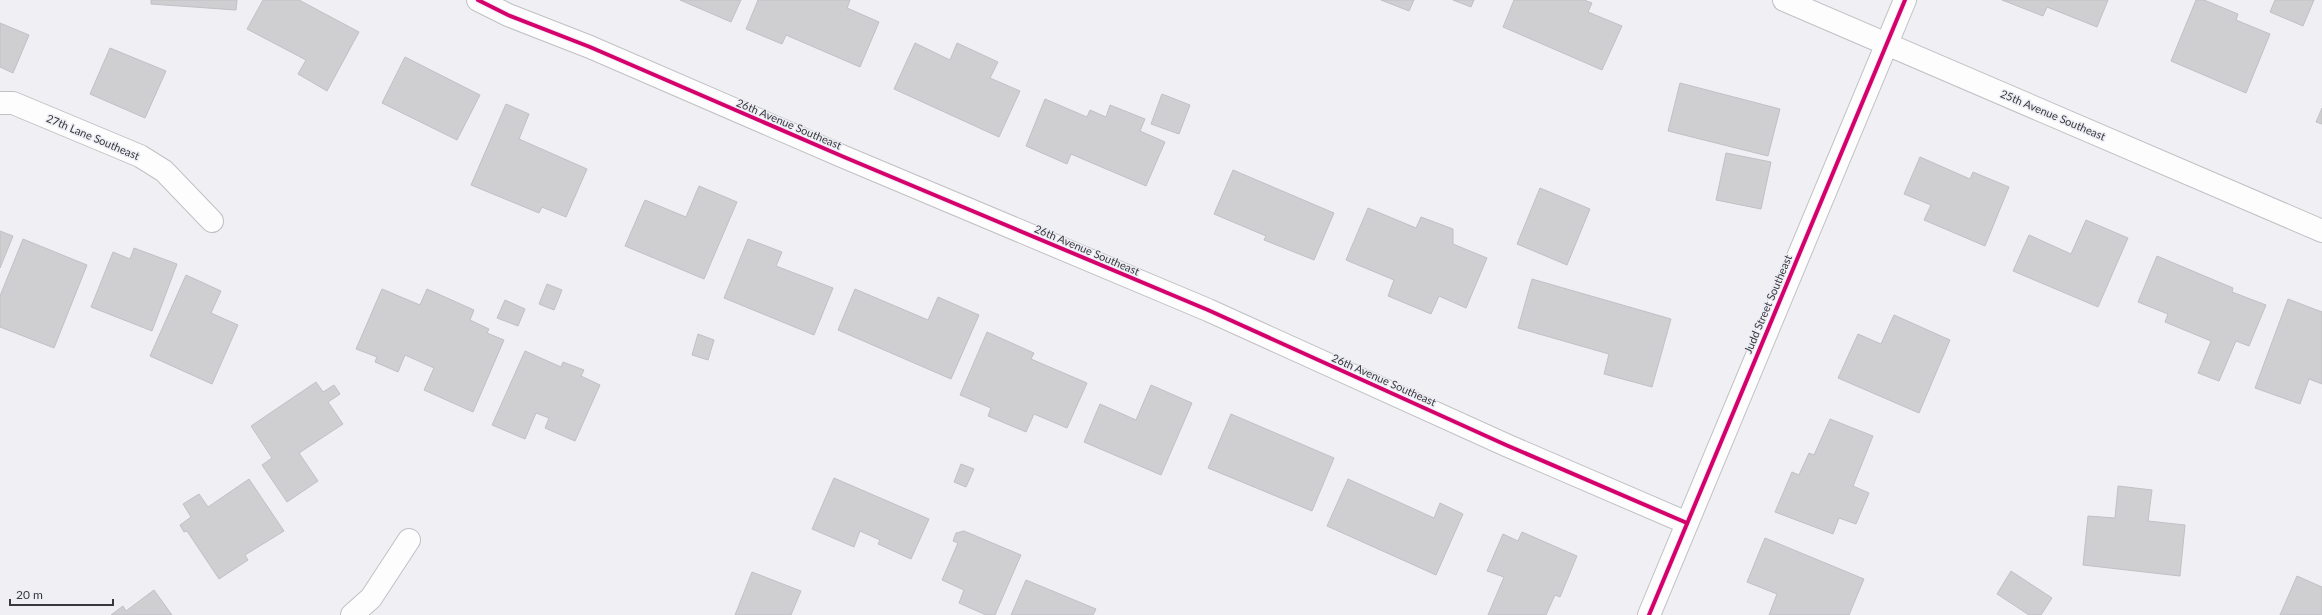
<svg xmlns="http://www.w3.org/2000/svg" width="2322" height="615" font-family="Lato,sans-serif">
  <rect width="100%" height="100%" fill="#efeff4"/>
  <!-- building -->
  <g fill="#cfced1" stroke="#c2c0c4">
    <polygon points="151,0 237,0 236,10 151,4"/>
    <polygon points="263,0 299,0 359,32 327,91 298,74 306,60 247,29"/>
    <polygon points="680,0 741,0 731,22"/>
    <polygon points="758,0 850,0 847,8 879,22 860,67 786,35 782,44 746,29"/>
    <polygon points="1381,0 1414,0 1409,11"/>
    <polygon points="1453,0 1474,0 1471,7"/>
    <polygon points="1514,0 1584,0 1592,3 1588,12 1622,26 1602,70 1503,27"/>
    <polygon points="2002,0 2108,0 2097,27 2047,7 2043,16"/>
    <polygon points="2196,0 2204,0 2238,14 2236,20 2270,34 2246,93 2171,61"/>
    <polygon points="2275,0 2314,0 2303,26 2270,12"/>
    <polygon points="0,23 29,35 13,73 0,67"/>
    <polygon points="915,43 950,60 957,43 998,62 990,78 1020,91 999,137 894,89"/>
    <polygon points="110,48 166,71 145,118 90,94"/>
    <polygon points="405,57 480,95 457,140 382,103"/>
    <polygon points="1680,83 1780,109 1768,156 1668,131"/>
    <polygon points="1162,94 1190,105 1179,134 1151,124"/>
    <polygon points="1045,99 1087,117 1090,110 1106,117 1110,105 1145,119 1140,131 1165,142 1146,186 1071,154 1067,164 1026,146"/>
    <polygon points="506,104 529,114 519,139 587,169 566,217 542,207 539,213 471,185"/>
    <polygon points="2322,108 2322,124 2316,122"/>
    <polygon points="1726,153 1771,162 1761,209 1716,200"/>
    <polygon points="1920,157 1970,179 1973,172 2009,187 1985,246 1924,220 1931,205 1904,194"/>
    <polygon points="1233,170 1334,213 1314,260 1264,240 1266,236 1214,214"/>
    <polygon points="699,186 737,202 704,279 625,246 645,200 686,217"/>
    <polygon points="1540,188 1590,209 1567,265 1517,244"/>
    <polygon points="1368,208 1416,228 1421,217 1453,229 1453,244 1487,258 1466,308 1439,296 1431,314 1388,296 1394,280 1346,260"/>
    <polygon points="2086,220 2128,238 2098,307 2013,271 2029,235 2071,254"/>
    <polygon points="0,231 13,236 0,268"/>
    <polygon points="23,239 87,265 54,348 0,327 0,296"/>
    <polygon points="748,239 782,252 776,266 833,288 814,335 724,298"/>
    <polygon points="134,248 177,264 152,331 91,307 113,252 130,259"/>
    <polygon points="2157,256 2233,288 2232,292 2266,305 2249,346 2236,341 2219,381 2198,373 2211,341 2165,322 2168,314 2138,302"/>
    <polygon points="186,275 221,291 211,313 238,325 212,384 150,356"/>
    <polygon points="1532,279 1671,319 1652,387 1604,374 1609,354 1518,328"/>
    <polygon points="547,284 562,290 554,310 539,304"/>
    <polygon points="382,289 420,305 427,289 474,310 470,320 489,329 487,333 504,340 473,412 424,390 434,368 405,355 398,372 375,362 377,357 356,349"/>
    <polygon points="855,289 928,320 938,297 979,315 951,379 838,330"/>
    <polygon points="2288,299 2322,312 2322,384 2309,379 2300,404 2255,388"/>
    <polygon points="505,300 525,309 518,326 497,318"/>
    <polygon points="1894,315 1950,340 1919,413 1838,378 1858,334 1881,344"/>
    <polygon points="987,332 1034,353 1031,359 1087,383 1067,428 1034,414 1026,432 988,416 991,408 960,395"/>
    <polygon points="698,334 714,340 708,360 692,355"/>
    <polygon points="525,351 561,367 563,362 584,370 581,376 600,385 575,441 545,428 549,418 536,413 525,439 492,425"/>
    <polygon points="316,382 323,392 334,385 340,394 328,402 343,424 299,453 318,481 287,502 262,465 272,458 251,426"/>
    <polygon points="1151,385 1192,403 1161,475 1084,442 1100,404 1136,420"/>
    <polygon points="1231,414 1334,458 1312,511 1208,468"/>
    <polygon points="1830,419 1873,436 1853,486 1869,493 1856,524 1839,518 1833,534 1775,512 1792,472 1799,475 1809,453 1814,455"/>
    <polygon points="961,464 974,469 966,487 954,482"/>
    <polygon points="834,478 929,519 911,559 878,544 880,540 860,531 854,547 812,529"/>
    <polygon points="249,479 284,531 245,555 248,560 219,579 187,531 184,532 180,525 191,517 183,504 199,494 208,507"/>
    <polygon points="1348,479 1434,518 1440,503 1463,514 1436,575 1327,526"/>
    <polygon points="2118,486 2152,490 2148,521 2185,525 2180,576 2083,565 2088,516 2115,518"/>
    <polygon points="964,531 1021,555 995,615 986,615 959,603 964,590 942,580 958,543 953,541 956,533"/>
    <polygon points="1522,532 1577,556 1560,597 1555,595 1546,615 1488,615 1504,577 1487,571 1503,534 1518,541"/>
    <polygon points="1765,538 1864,579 1849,615 1769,615 1777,594 1747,582"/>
    <polygon points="2011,571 2052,598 2041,615 2029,615 1997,594"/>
    <polygon points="752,572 801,591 791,615 735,615"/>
    <polygon points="2297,576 2322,587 2322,615 2280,615"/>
    <polygon points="1026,580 1096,609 1093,615 1011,615"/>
    <polygon points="154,590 172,615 111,615 123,606 126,611"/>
  </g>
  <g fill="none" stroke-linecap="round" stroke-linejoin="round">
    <!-- street casing -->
    <g stroke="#c1c1c5" stroke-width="24">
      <g id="street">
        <polyline points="478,0 508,15 590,47 844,157 1208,310 1506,445 1687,523"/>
        <polyline points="1784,0 2322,231"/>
        <polyline points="0,103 13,103 140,156 164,171 212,221"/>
        <polyline points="352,615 371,598 409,540"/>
        <polyline points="1649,615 1905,0"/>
      </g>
    </g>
    <!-- street -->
    <use href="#street" stroke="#fdfdfd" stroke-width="22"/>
    <!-- cycleway casing -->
    <g stroke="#ededf6" stroke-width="6">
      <g id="cycleway">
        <polyline points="478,0 508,15 590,47 844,157 1208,310 1506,445 1687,523"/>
        <polyline points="1649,615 1905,0"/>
      </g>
    </g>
    <!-- cycleway -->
    <use href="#cycleway" stroke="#d6006c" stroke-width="4"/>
  </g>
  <g text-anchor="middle" stroke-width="3" stroke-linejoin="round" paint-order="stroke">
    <!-- street labels -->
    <g font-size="11" fill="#39393c" stroke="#ededf6">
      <text transform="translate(2053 115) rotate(23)" y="4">25th Avenue Southeast</text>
      <text transform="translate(789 124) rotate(23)" y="4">26th Avenue Southeast</text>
      <text transform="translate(93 137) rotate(23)" y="4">27th Lane Southeast</text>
      <text transform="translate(1087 250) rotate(23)" y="4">26th Avenue Southeast</text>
      <text transform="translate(1768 304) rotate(-67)" y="4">Judd Street Southeast</text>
      <text transform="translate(1384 380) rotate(24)" y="4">26th Avenue Southeast</text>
    </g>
  </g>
  <!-- scale -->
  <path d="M10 599v6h103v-6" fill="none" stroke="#39393c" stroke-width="2"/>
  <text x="16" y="599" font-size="12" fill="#39393c" stroke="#ededf6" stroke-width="3" paint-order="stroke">20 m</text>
</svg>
